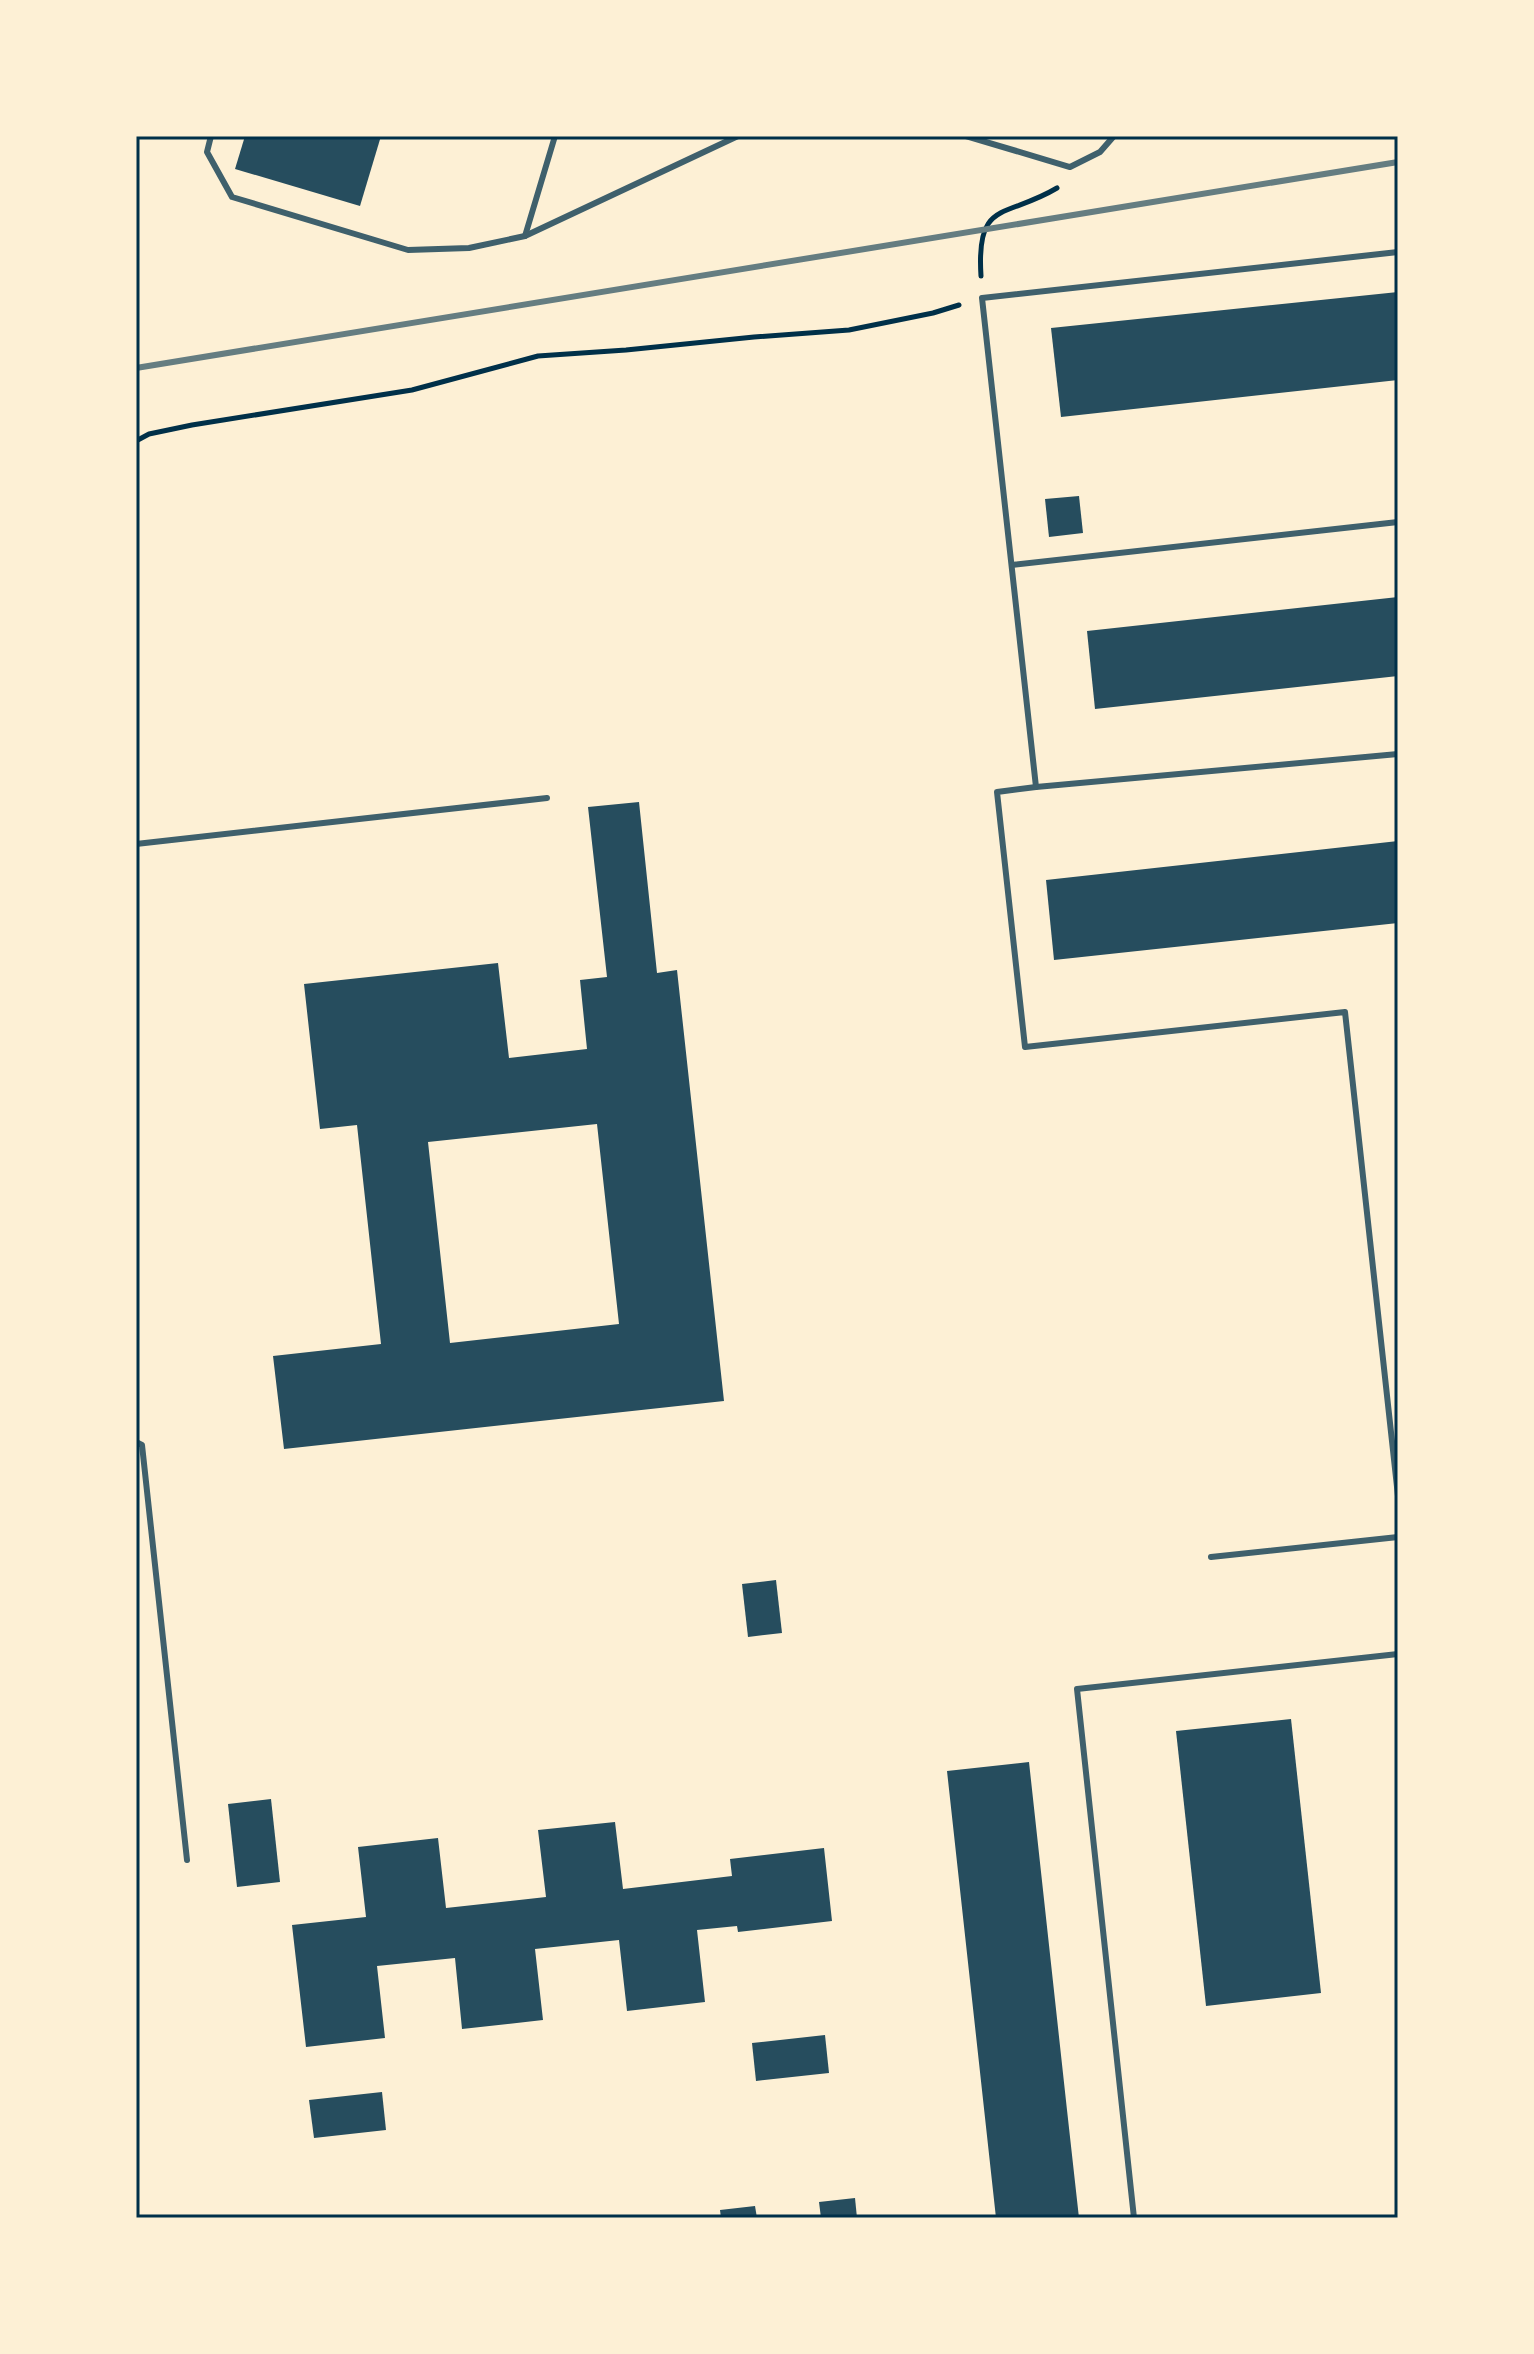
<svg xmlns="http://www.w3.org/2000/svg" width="1534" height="2354" font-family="'Source Sans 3',sans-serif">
  <rect width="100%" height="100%" fill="#fdf0d5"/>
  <!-- building -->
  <g fill="#264d5e" fill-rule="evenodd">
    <polygon points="245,136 381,136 360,206 235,169"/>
    <polygon points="1398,292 1398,380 1061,417 1051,328"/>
    <polygon points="1079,496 1083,533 1049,537 1045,499"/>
    <polygon points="1398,597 1398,676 1095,709 1087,631"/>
    <path d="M639 802 657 973 677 970 724 1401 284 1449 273 1356 381 1344 357 1125 320 1129 304 984 498 963 509 1058 587 1049 580 980 607 977 588 807ZM597 1124 619 1324 450 1343 428 1142Z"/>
    <polygon points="1398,841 1398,923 1054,960 1046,880"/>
    <polygon points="776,1580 782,1633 748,1637 742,1584"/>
    <polygon points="1291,1719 1321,1993 1206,2006 1176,1731"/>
    <polygon points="1029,1762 1067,2110 1079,2218 996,2218 947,1771"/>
    <polygon points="271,1799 280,1882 237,1887 228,1804"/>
    <polygon points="615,1822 623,1889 732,1876 730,1859 824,1848 832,1921 738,1932 737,1926 697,1930 705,2002 627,2011 619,1940 535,1949 543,2020 462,2029 455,1958 377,1966 385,2038 306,2047 292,1925 366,1917 358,1847 438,1838 446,1908 546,1897 538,1830"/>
    <polygon points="825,2035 829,2073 756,2081 752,2043"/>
    <polygon points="382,2092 386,2130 314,2138 309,2100"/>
    <polygon points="855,2198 857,2218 821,2218 819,2202"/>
    <polygon points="755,2206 757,2218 721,2218 720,2210"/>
  </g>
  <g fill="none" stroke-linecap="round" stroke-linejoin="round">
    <!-- path -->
    <g stroke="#003049" stroke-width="5">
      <path d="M981 276C976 199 1005 219 1057 188"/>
      <polyline points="136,441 149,434 192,425 412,390 538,356 626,350 754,337 849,330 933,313 959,305"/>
    </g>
    <!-- service -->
    <g stroke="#3f606c" stroke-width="6">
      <polyline points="211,136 207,152 232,197 408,250 469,248 525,236 738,136"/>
      <polyline points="966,136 1070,167 1100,152 1114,136"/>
      <polyline points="525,236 555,136"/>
      <polyline points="1398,252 982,298 1036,787 1398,754"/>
      <polyline points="1012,565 1398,522"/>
      <polyline points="1036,787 997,792 1025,1047 1345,1012 1398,1496"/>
      <polyline points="136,844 547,798"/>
      <polyline points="136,1442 142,1445 187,1860"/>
      <polyline points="1211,1557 1398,1537"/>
      <polyline points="1134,2218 1077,1689 1398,1654"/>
    </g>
    <!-- rail -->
    <polyline stroke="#657d81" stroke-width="6" points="136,368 1398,162"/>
  </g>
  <!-- border -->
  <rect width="1534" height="2354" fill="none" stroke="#fdf0d5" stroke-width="276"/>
  <rect x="138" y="138" width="1258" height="2078" fill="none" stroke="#003049" stroke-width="3"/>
</svg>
